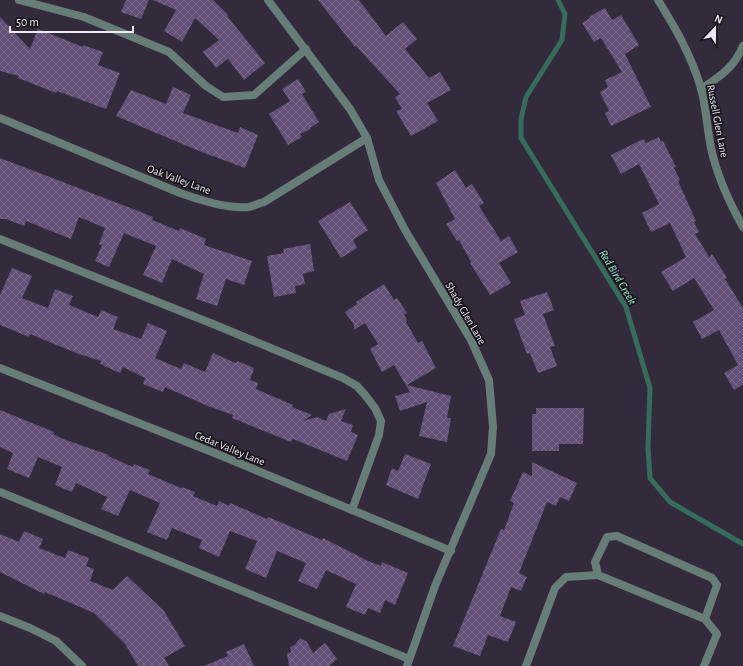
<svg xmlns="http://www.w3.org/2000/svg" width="743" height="666" font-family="'Alegreya Sans',sans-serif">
  <defs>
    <pattern id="building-cross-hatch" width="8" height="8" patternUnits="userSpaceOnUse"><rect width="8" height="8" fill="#635077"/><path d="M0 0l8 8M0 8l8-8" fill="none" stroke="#7a698b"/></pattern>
  </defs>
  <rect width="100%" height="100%" fill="#332b3b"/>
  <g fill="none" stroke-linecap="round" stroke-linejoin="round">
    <!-- stream -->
    <polyline stroke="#356d5c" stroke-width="5" points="558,0 565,14 562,40 526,97 521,119 521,138 626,307 650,388 648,448 650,478 670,502 743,544"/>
  </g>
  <!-- building -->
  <g fill="url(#building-cross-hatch)">
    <polygon points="126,0 149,0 141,19 121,12"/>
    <polygon points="153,0 213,0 228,15 227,16 265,63 244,80 228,59 216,68 203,52 219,40 195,18 182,42 164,31 176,10"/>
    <polygon points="318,0 359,0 386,36 403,22 417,39 405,49 429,78 440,72 451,90 427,103 438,121 411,136 396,111 402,109 395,97 400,94 356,46 355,47"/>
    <polygon points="605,8 612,20 621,15 639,45 625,54 651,107 611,126 605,113 609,111 600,92 608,87 605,80 622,72 601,38 594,42 582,23 590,18 589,17"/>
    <polygon points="0,17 30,49 38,29 83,47 83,45 103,52 98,65 120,73 106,109 57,91 56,93 18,78 19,76 0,71"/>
    <polygon points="298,79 306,92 302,94 319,122 310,128 311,129 300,134 302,137 288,145 269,114 290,101 282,89"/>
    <polygon points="173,87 191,95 183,113 238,133 240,127 258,135 245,168 199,151 116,116 131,90 166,104"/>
    <polygon points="659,137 661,142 663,141 676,167 674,168 680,180 678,181 696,221 694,222 699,232 695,234 709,257 712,254 727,278 725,279 743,308 743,385 734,390 724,373 738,365 719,330 702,339 693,322 714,310 694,278 673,291 661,272 686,257 670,223 651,232 642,213 659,204 639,164 621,174 611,155 643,139 646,143"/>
    <polygon points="0,158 128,207 153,217 152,220 179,231 180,228 206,239 204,245 252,261 244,285 226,279 217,306 196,299 204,274 172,259 162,283 143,275 156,246 124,233 109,267 95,261 102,245 99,244 105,228 79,217 71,239 26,221 24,226 6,219 0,219"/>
    <polygon points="455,170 466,188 472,184 484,203 479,206 501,241 509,236 518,252 499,263 511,283 490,295 470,263 471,262 459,240 457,241 446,224 455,219 436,183"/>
    <polygon points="350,202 368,230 353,240 357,248 341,258 318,221"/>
    <polygon points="310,244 314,271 303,274 305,284 295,286 296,293 274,297 267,256 284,253 283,249"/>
    <polygon points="12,268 32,276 22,298 48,308 55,289 73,296 69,305 98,317 101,310 118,317 113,329 141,339 148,323 167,331 155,358 181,369 184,363 205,372 213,353 236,363 237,361 254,368 250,380 258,383 256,389 293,405 292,407 312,415 303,421 317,417 326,421 329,414 346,409 341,421 353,425 351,432 358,435 347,461 293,439 291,442 232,418 233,415 208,406 165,387 163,392 143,384 145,378 123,367 120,373 100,364 101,361 76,353 30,334 29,337 0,325 0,295"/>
    <polygon points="384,284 394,300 397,298 407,313 404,315 407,320 406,322 418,343 422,341 436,368 407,385 451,396 447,418 451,418 447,442 419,436 427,402 400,411 395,396 410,392 394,365 382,372 370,349 378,344 365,323 354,330 354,325 345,312 357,304 356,302"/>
    <polygon points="547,292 554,310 543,314 555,346 550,347 557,366 538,373 530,353 527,354 514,319 525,315 520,301"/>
    <polygon points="536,408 584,408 583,444 559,444 559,451 532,451 532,414 536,414"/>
    <polygon points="0,410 54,432 53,434 63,439 109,455 108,456 133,467 134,464 150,470 148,474 181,488 182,487 195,492 193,496 217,506 219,501 229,506 230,503 267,519 268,517 322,540 323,538 368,561 381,566 382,562 408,573 395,605 385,600 380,613 368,608 365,615 346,607 356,584 326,570 317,589 298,581 306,563 277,551 266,578 245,569 257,541 230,531 219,557 199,548 202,540 172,528 167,540 147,532 160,503 130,490 118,516 101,509 107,497 76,483 72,492 55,485 62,467 38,457 29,478 7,469 13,453 0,447"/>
    <polygon points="405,454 431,464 418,499 386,485 392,468 398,471"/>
    <polygon points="532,462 577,483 569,501 560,497 556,506 547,502 519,573 527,577 521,591 511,587 500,616 516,622 508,642 488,635 480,656 453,646 501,529 504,530 514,503 510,501 523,472 532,476"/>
    <polygon points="24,531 43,539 39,548 65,558 68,550 89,558 86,566 94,569 90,581 113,590 127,576 164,611 185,646 164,658 169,666 138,666 125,644 94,613 45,592 44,594 0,572 0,534 19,542"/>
    <polygon points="300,638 307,642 313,653 325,643 337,659 329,666 289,666 287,653 291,652 290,647 295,645"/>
    <polygon points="244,644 254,666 204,666 228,656 226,652"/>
  </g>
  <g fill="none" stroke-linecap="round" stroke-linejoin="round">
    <!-- service -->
    <g stroke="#677e76" stroke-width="8">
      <polyline points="19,0 84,17 169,52 206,86 223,97 254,95 306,49"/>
      <polyline points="0,239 213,324 343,378 357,386 365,395 375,408 381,421 379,435 352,510"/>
      <polyline points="0,492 409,659"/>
      <polyline points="526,666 555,588 566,577 598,575"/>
      <polyline points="704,666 717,634 705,619 598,575 595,562 607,537 617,536 712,578 717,585 705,619"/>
    </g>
    <!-- minor -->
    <g stroke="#677e76" stroke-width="8">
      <polyline points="268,0 350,109 367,138 379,180 405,230 471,340 489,380 493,427 491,454 435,586 407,666"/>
      <path d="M658 0C676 29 691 55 701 88 706 107 707 128 711 148 717 176 729 202 743 227"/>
      <path d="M701 89C719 77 734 68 743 46"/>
      <path d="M0 118 180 193C200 200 227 209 249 207 254 206 259 203 264 202L367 138"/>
      <polyline points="0,368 217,454 451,551"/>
      <polyline points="0,616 30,628 56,641 82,666"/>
    </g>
  </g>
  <g text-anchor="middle" stroke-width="3.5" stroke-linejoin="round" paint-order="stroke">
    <!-- street labels -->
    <g font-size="11" fill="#efeaf4" stroke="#19151c">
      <text transform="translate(718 121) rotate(79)" y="4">Russell Glen Lane</text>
      <text transform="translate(179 179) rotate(20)" y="4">Oak Valley Lane</text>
      <text transform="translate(466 313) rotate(60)" y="4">Shady Glen Lane</text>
      <text transform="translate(230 448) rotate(22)" y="4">Cedar Valley Lane</text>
    </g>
    <!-- water labels -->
    <g font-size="12" font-style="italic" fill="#91ebce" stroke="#19151c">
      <text transform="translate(618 277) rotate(59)" y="4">Red Bird Creek</text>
    </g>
  </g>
  <!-- north arrow -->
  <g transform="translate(715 28) rotate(22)" stroke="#19151c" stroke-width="3" paint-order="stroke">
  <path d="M0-3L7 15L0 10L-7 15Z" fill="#efeaf4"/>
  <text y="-6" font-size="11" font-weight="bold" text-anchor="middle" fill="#efeaf4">N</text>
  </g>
  <!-- scale -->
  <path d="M10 26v6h123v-6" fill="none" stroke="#efeaf4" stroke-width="2"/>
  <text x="16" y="26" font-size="12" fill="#efeaf4" stroke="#19151c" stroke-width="3" paint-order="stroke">50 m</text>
</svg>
